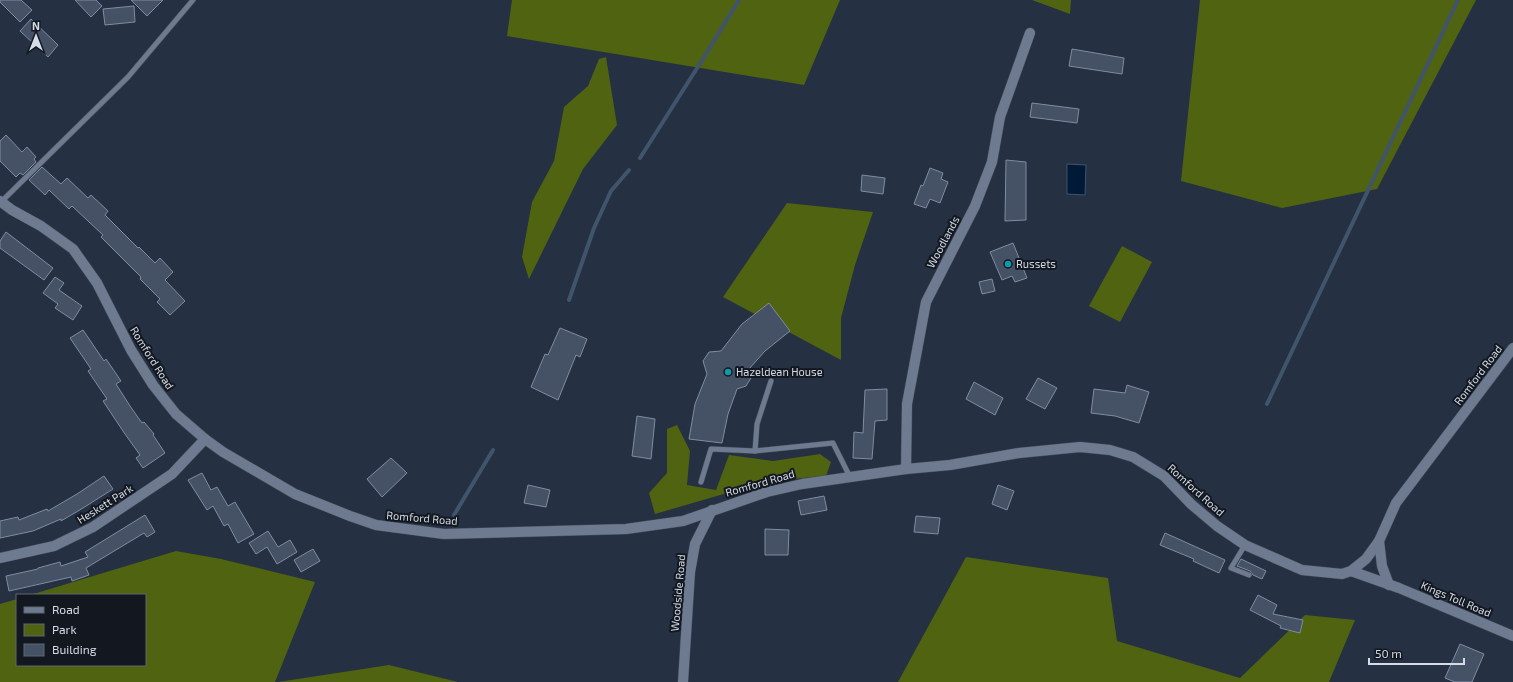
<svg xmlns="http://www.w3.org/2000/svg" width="1513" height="682" font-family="'Exo 2',sans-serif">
  <rect width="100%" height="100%" fill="#253042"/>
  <!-- green -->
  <g fill="#506310">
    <polygon points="512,0 840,0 804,85 507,36"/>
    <polygon points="1032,0 1071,0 1070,14"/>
    <polygon points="1200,0 1476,0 1377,189 1282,208 1181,181"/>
    <polygon points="606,57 617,125 583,169 529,279 522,257 532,202 554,161 564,107 588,86 599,59"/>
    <polygon points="787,203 873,212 855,265 841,318 841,360 723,297"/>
    <polygon points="1122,246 1152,262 1120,322 1089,306"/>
    <polygon points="677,425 690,451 687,485 716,490 729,455 773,461 820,454 831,462 826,476 768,481 655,514 649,493 667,473 667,429"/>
    <polygon points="176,551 221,559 315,582 275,682 0,682 0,604 17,599 17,665 145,665 145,595 30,595"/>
    <polygon points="966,557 1108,578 1117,641 1240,678 1305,615 1355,620 1329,682 898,682"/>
    <polygon points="389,665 458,682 278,682"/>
  </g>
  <!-- water -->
  <polygon fill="#001936" stroke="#40546b" points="1067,164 1086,165 1085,195 1067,194"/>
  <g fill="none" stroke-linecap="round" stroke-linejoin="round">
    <!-- stream -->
    <g stroke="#40546b" stroke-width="4">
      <polyline points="640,158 706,54 739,0"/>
      <polyline points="569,300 594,228 611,191 629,170"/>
      <polyline points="1267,404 1458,0"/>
      <polyline points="454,515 493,450"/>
    </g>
  </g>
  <!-- building -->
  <g fill="#455165" stroke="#7f8ca2">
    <polygon points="0,0 21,0 32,10 20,22 0,2"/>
    <polygon points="75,0 96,0 102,6 91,17"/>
    <polygon points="131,0 163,0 147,16"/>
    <polygon points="134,6 135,22 105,25 103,9"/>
    <polygon points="31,19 58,45 48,57 20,31"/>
    <polygon points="1072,49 1124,58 1122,74 1069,66"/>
    <polygon points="1032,103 1079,109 1077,123 1030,117"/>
    <polygon points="6,135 22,152 27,147 36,157 34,159 36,162 23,175 20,173 16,177 0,161 0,141"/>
    <polygon points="1006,160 1026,162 1026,220 1005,221"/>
    <polygon points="42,167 61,184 67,178 88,198 91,195 108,211 105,215 138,248 139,247 155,263 160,258 173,272 165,280 185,301 170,315 157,302 160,299 140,279 141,277 101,237 103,235 72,206 69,209 49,190 45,195 29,180"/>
    <polygon points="930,168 943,173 941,179 948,182 940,203 930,199 926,208 914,204 921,185 923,186"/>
    <polygon points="862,175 885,178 883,194 861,191"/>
    <polygon points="6,232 53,268 44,280 0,248 0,241"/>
    <polygon points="1013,243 1027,278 1015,282 1012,276 1002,280 990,252"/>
    <polygon points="55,277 64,283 59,290 82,306 73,320 55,308 58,304 43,293"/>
    <polygon points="992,279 995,291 982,294 979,282"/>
    <polygon points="769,303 790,331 765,351 749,369 751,378 746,386 737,389 728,414 722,443 689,439 695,404 707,374 703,361 709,352 721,351 742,324"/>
    <polygon points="560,328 587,339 580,357 576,355 558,400 531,387 545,354 548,355"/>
    <polygon points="83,330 104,361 106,359 121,381 116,384 130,406 142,423 144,422 154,434 153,435 165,453 143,468 136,458 140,455 125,434 103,401 107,399 88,371 91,369 70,338"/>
    <polygon points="1038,378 1057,388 1045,409 1026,399"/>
    <polygon points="974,382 1003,398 995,415 966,399"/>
    <polygon points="1127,385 1149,392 1139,423 1115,416 1091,413 1094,389 1125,393"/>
    <polygon points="887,389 887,420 875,421 872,459 853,458 854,432 863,433 865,390"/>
    <polygon points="637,416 655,419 651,459 632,456"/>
    <polygon points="391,458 407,473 382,497 367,479"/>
    <polygon points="202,473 211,490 217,487 228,506 235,502 254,534 238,543 228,524 224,526 213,506 207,510 188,480"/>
    <polygon points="104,476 113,489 83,508 61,521 61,519 33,531 0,538 0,521 18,517 19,520 47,509 48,511 77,494"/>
    <polygon points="528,485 550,490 546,507 524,503"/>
    <polygon points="998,485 1014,491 1007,510 992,504"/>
    <polygon points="824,496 827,510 801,515 798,501"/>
    <polygon points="145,515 155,532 147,537 144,533 86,568 89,575 72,581 71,577 9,591 6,576 38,569 38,568 60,562 61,566 88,557 85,552"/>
    <polygon points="916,516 940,518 938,534 914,532"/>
    <polygon points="765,529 789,530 788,555 765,555"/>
    <polygon points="268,531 278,547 290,540 297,552 277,564 267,547 256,554 249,543"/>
    <polygon points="1165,533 1225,560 1219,573 1193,561 1194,559 1160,545"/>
    <polygon points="313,549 320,561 301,572 294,560"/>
    <polygon points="1241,559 1266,571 1262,579 1253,575 1250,571 1237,566"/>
    <polygon points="1258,595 1277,605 1273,614 1303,620 1300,633 1280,628 1281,626 1250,610"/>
    <polygon points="1460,644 1484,654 1472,682 1455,682 1445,678"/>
  </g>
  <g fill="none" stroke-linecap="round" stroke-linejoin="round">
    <!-- service casing -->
    <g stroke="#414b5a" stroke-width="6">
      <g id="service">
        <polyline points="1,202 128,77 193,0"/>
        <polyline points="771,381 757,424 755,451 833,443 850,477"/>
        <polyline points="701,482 711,449 755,451"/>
        <polyline points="1245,545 1231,568 1249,575"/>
      </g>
    </g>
    <!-- minor casing -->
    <g stroke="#414b5a" stroke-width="11">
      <g id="minor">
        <polyline points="0,201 12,210 41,226 73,249 97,283 131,350 153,385 176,414 205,439 223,452 295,494 350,516 376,525 444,534 626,529 683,521 767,492 802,484 906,469 950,465 1019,453 1080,447 1110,450 1133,457 1164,476 1191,504 1217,526 1245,545 1302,570 1342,574 1351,571 1366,559 1379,541 1396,503 1513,348"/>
        <polyline points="906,469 907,404 926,302 975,206 992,162 1000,117 1030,33"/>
        <polyline points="1379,541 1382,566 1389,585"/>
        <polyline points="0,558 54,546 93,527 172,474 205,439"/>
        <polyline points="1351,571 1399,588 1513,636"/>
        <polyline points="683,682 690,572 695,544 712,510"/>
      </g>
    </g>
    <!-- service -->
    <use href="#service" stroke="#6d7a8f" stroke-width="5"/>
    <!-- minor -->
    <use href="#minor" stroke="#6d7a8f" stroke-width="10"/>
  </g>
  <!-- markers -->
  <g fill="#0f9aa8" stroke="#131820" stroke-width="1.5">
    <circle cx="1008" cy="264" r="4"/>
    <circle cx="728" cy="372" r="4"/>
  </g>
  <g text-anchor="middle" stroke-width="4" stroke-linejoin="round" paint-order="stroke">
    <!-- street labels -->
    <g font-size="11" fill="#d4dce7" stroke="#131820">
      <text transform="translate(943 242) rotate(-62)" y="4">Woodlands</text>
      <text transform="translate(152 358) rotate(58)" y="4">Romford Road</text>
      <text transform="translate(1478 375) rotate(-53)" y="4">Romford Road</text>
      <text transform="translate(760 483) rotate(-16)" y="4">Romford Road</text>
      <text transform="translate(1196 490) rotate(42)" y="4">Romford Road</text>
      <text transform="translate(105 504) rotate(-32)" y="4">Heskett Park</text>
      <text transform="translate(422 518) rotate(5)" y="4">Romford Road</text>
      <text transform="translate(678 593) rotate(-85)" y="4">Woodside Road</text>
      <text transform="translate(1456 599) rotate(23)" y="4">Kings Toll Road</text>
    </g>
    <!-- poi labels -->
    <g font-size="11" fill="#d4dce7" stroke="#131820" text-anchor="start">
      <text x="1016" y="268">Russets</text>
      <text x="736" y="376">Hazeldean House</text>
    </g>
  </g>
  <!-- legend -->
  <rect x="16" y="594" width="130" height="72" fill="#131820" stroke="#606670"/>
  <rect x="24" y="607" width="20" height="6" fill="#6d7a8f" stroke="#606670"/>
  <text x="52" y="614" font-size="12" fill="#d4dce7">Road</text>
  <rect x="24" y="624" width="20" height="12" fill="#506310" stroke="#606670"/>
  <text x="52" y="634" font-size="12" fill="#d4dce7">Park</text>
  <rect x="24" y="644" width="20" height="12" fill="#455165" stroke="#606670"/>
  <text x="52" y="654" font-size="12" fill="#d4dce7">Building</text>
  <!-- north arrow -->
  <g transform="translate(36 36)" stroke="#131820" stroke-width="3" paint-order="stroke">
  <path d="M0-3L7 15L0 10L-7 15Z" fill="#d4dce7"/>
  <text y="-6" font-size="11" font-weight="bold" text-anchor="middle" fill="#d4dce7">N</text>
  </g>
  <!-- scale -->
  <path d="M1369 658v6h95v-6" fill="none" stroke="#d4dce7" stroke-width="2"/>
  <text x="1375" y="658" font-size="12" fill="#d4dce7" stroke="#131820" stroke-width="3" paint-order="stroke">50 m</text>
</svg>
